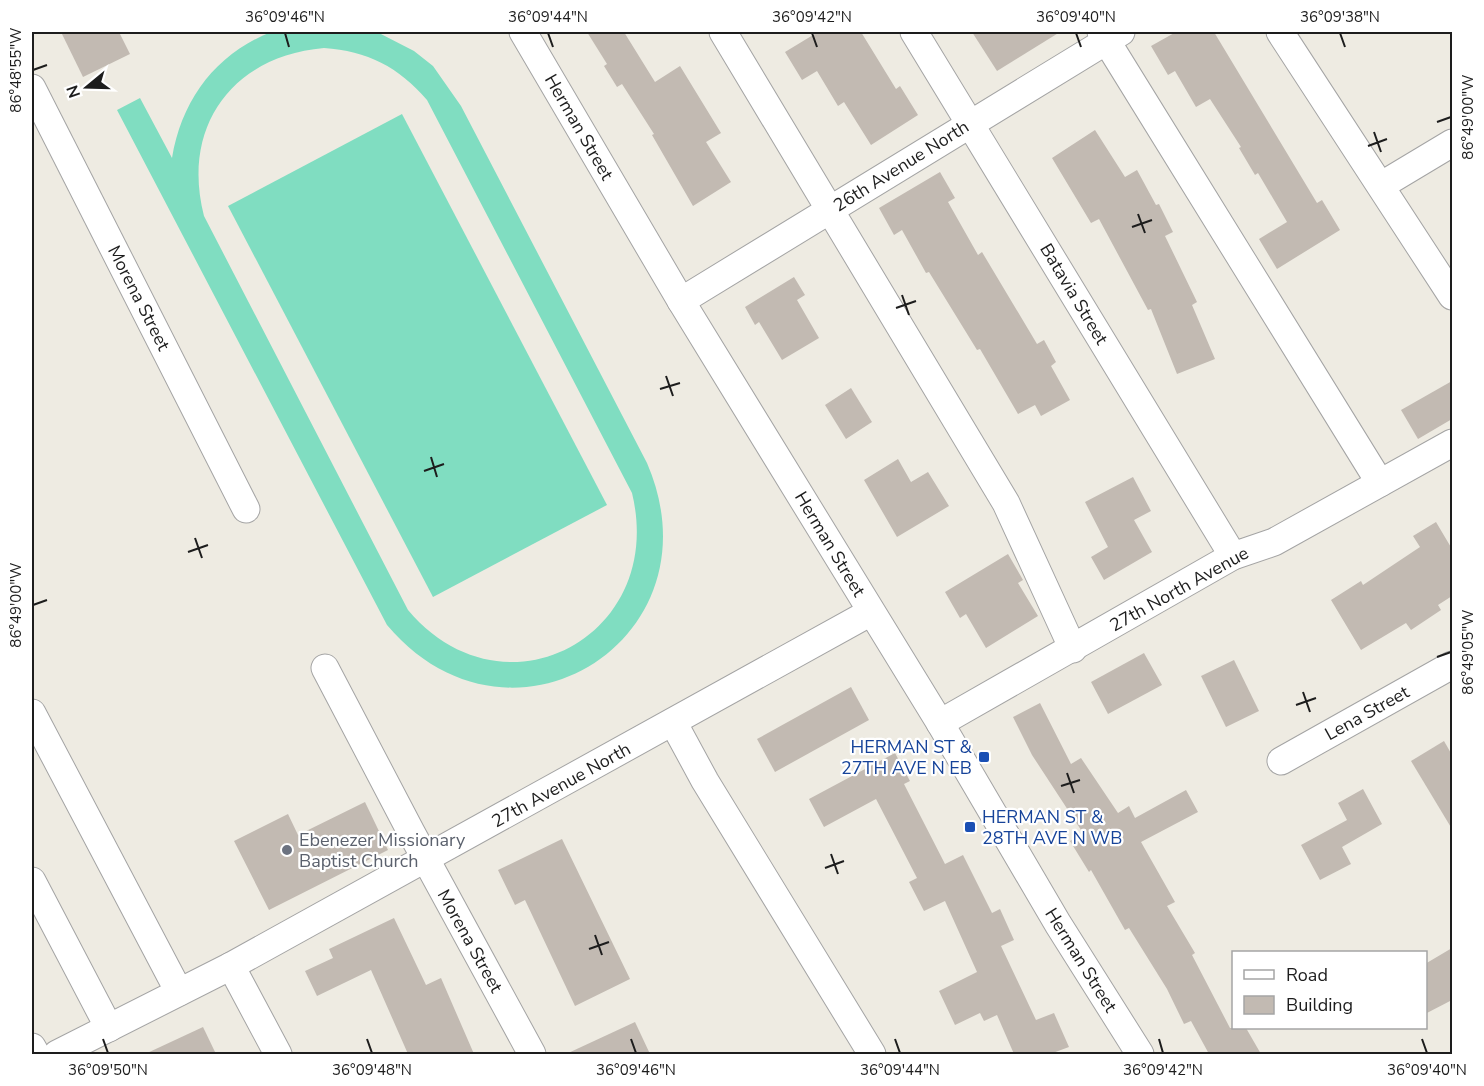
<svg xmlns="http://www.w3.org/2000/svg" width="1484" height="1086" font-family="'Nunito Sans',sans-serif">
  <rect width="100%" height="100%" fill="#eeebe2"/>
  <!-- pitch -->
  <g fill="#80ddc1" fill-rule="evenodd">
    <path d="M271 32H377L414 51 433 66 461 106 647 463C723 639 510 771 387 625L117 110 140 98 172 158C182 99 216 54 271 32ZM324 48C367 51 399 67 427 100L632 493C667 637 503 723 408 610L204 216C181 127 232 56 324 48Z"/>
    <polygon points="402,114 607,505 433,597 228,206"/>
  </g>
  <!-- building -->
  <g fill="#c2bab2">
    <polygon points="61,32 119,32 130,54 83,77"/>
    <polygon points="587,32 624,32 655,82 680,66 721,133 706,142 731,182 693,206 652,135 654,134 622,84 617,87 604,66 607,64"/>
    <polygon points="818,32 861,32 896,89 900,86 918,115 871,145 844,102 838,106 817,71 802,80 785,52"/>
    <polygon points="972,32 1060,32 997,71"/>
    <polygon points="1176,32 1214,32 1317,203 1322,200 1340,230 1277,269 1259,239 1287,222 1258,173 1255,175 1239,148 1241,147 1210,99 1196,107 1175,71 1168,75 1151,46"/>
    <polygon points="1095,130 1125,177 1137,170 1156,205 1159,204 1173,232 1165,236 1197,302 1192,305 1215,359 1177,374 1151,309 1148,310 1099,219 1091,223 1052,158"/>
    <polygon points="940,172 955,198 948,202 978,255 982,252 1037,344 1044,340 1056,362 1051,366 1070,400 1041,416 1035,405 1018,414 980,349 977,350 929,272 926,273 902,230 894,235 879,208"/>
    <polygon points="794,277 805,295 797,300 819,338 782,360 759,322 755,325 745,307"/>
    <polygon points="1452,381 1452,419 1418,439 1401,410"/>
    <polygon points="851,388 872,422 846,439 825,405"/>
    <polygon points="898,459 911,482 928,472 949,506 897,537 864,480"/>
    <polygon points="1133,477 1151,511 1134,520 1152,552 1104,580 1091,557 1108,547 1085,502"/>
    <polygon points="1436,522 1452,549 1452,596 1438,605 1441,610 1411,630 1406,623 1361,650 1331,600 1361,581 1363,585 1420,547 1413,536"/>
    <polygon points="1008,554 1023,580 1018,583 1038,616 986,648 966,614 960,618 945,592"/>
    <polygon points="1144,653 1162,685 1108,714 1091,682"/>
    <polygon points="1234,660 1259,711 1226,727 1201,676"/>
    <polygon points="851,687 869,720 775,772 757,739"/>
    <polygon points="1040,703 1071,764 1081,758 1118,813 1129,806 1135,818 1186,790 1198,812 1141,842 1175,902 1167,906 1195,953 1192,955 1230,1028 1246,1028 1261,1054 1209,1054 1191,1021 1184,1024 1167,989 1129,928 1125,930 1091,870 1089,872 1070,841 1083,833 1032,755 1013,717"/>
    <polygon points="1444,741 1452,755 1452,829 1411,761"/>
    <polygon points="895,753 910,781 904,784 945,864 963,855 992,913 1000,909 1014,940 1001,946 1036,1020 1054,1013 1069,1047 1050,1054 1014,1054 997,1015 984,1021 980,1013 955,1025 939,991 977,972 945,901 924,911 909,882 917,878 876,799 824,827 809,799"/>
    <polygon points="1363,789 1382,824 1342,847 1351,864 1320,880 1301,845 1347,820 1338,803"/>
    <polygon points="365,802 388,850 269,910 234,841 288,814 298,835"/>
    <polygon points="562,839 630,979 575,1006 525,900 515,905 498,870"/>
    <polygon points="394,918 426,985 441,978 474,1054 408,1054 371,970 317,996 305,971 333,958 329,949"/>
    <polygon points="1452,948 1452,1000 1425,1014 1425,964"/>
    <polygon points="635,1022 650,1054 566,1054"/>
    <polygon points="203,1027 216,1054 145,1054"/>
  </g>
  <g fill="none" stroke-linecap="round" stroke-linejoin="round">
    <!-- minor casing -->
    <g stroke="#a4a4a4" stroke-width="29">
      <g id="minor">
        <polyline points="523,32 681,301 940,723 1058,924 1140,1054"/>
        <polyline points="723,32 1006,503 1073,649"/>
        <polyline points="914,32 1233,556"/>
        <polyline points="1101,32 1380,483"/>
        <polyline points="1280,32 1452,296"/>
        <polyline points="32,88 246,509"/>
        <polyline points="1382,185 1452,143"/>
        <polyline points="681,301 1121,32"/>
        <polyline points="325,668 411,832 532,1054"/>
        <polyline points="32,713 179,992"/>
        <polyline points="673,722 705,781 872,1054"/>
        <polyline points="940,723 1233,556 1274,542 1452,443"/>
        <polyline points="1281,761 1452,665"/>
        <polyline points="32,881 109,1028"/>
        <polyline points="231,966 278,1054"/>
        <polyline points="32,1047 36,1054"/>
        <polyline points="57,1054 231,966 871,612"/>
      </g>
    </g>
    <!-- minor -->
    <use href="#minor" stroke="#fff" stroke-width="27"/>
  </g>
  <!-- ticks -->
  <path fill="none" stroke="#1d1d1d" stroke-width="2" d="M285 33 289 47M548 33 553 47M812 33 817 47M1076 33 1081 47M1340 33 1345 47M33 70 47 65M1437 122 1451 117M1374 132 1381 152M1368 146 1387 139M1138 214 1145 233M1132 227 1152 220M902 295 909 315M896 308 916 301M666 376 673 396M660 389 680 383M431 457 437 477M424 471 444 464M195 538 202 558M188 552 208 545M33 605 47 600M1437 657 1451 652M1303 692 1310 712M1296 705 1316 698M1067 773 1074 793M1061 786 1080 780M831 854 838 874M825 868 844 861M595 935 602 955M589 949 609 942M103 1039 108 1053M367 1039 372 1053M631 1039 636 1053M895 1039 900 1053M1159 1039 1163 1053M1422 1039 1427 1053"/>
  <!-- markers -->
  <g fill="#1a4fb4" stroke="#fff" stroke-width="2">
    <rect x="978" y="751" width="12" height="12" rx="3"/>
    <rect x="964" y="821" width="12" height="12" rx="3"/>
  </g>
  <circle fill="#6b7280" stroke="#fff" stroke-width="2" cx="287" cy="850" r="6"/>
  <g text-anchor="middle" stroke-width="4.5" stroke-linejoin="round" paint-order="stroke">
    <!-- street labels -->
    <g font-size="18" fill="#1d1d1d" stroke="#fff">
      <text transform="translate(579 127) rotate(60)" y="6">Herman Street</text>
      <text transform="translate(901 166) rotate(-32)" y="6">26th Avenue North</text>
      <text transform="translate(1074 294) rotate(59)" y="6">Batavia Street</text>
      <text transform="translate(139 298) rotate(63)" y="6">Morena Street</text>
      <text transform="translate(830 544) rotate(59)" y="6">Herman Street</text>
      <text transform="translate(1179 589) rotate(-29)" y="6">27th North Avenue</text>
      <text transform="translate(1367 713) rotate(-29)" y="6">Lena Street</text>
      <text transform="translate(561 785) rotate(-29)" y="6">27th Avenue North</text>
      <text transform="translate(470 941) rotate(61)" y="6">Morena Street</text>
      <text transform="translate(1081 960) rotate(58)" y="6">Herman Street</text>
    </g>
    <!-- transit labels -->
    <g font-size="18" fill="#164399" stroke="#fff" text-anchor="end">
      <text x="972" y="753">HERMAN ST &amp;<tspan x="972" dy="21">27TH AVE N EB</tspan></text>
      <text x="982" y="823" text-anchor="start">HERMAN ST &amp;<tspan x="982" dy="21">28TH AVE N WB</tspan></text>
    </g>
    <!-- worship labels -->
    <g font-size="18" fill="#5b616d" stroke="#fff" text-anchor="start">
      <text x="299" y="846">Ebenezer Missionary<tspan x="299" dy="21">Baptist Church</tspan></text>
    </g>
  </g>
  <!-- border -->
  <rect width="1484" height="1086" fill="none" stroke="#ffffff" stroke-width="66"/>
  <!-- legend -->
  <rect x="1232" y="951" width="195" height="78" fill="#ffffff" stroke="#a5a5a5" stroke-width="1.5"/>
  <rect x="1244" y="970" width="30" height="9" fill="#ffffff" stroke="#a5a5a5" stroke-width="1.5"/>
  <text x="1286" y="981" font-size="18" fill="#1d1d1d">Road</text>
  <rect x="1244" y="996" width="30" height="18" fill="#c2bab2" stroke="#a5a5a5" stroke-width="1.5"/>
  <text x="1286" y="1011" font-size="18" fill="#1d1d1d">Building</text>
  <!-- north arrow -->
  <g transform="translate(87 87) rotate(251)" stroke="#ffffff" stroke-width="4.5" paint-order="stroke">
  <path d="M0-4.5L10 22L0 15L-10 22Z" fill="#1d1d1d"/>
  <text y="-9" font-size="16" font-weight="bold" text-anchor="middle" fill="#1d1d1d">N</text>
  </g>
  <rect x="33" y="33" width="1418" height="1020" fill="none" stroke="#1d1d1d" stroke-width="2"/>
  <g font-size="15" text-anchor="middle" fill="#1d1d1d">
    <text x="285" y="22">36°09'46"N</text>
    <text x="548" y="22">36°09'44"N</text>
    <text x="812" y="22">36°09'42"N</text>
    <text x="1076" y="22">36°09'40"N</text>
    <text x="1340" y="22">36°09'38"N</text>
    <text transform="translate(16 70) rotate(-90)" y="5">86°48'55"W</text>
    <text transform="translate(1468 117) rotate(-90)" y="5">86°49'00"W</text>
    <text transform="translate(16 605) rotate(-90)" y="5">86°49'00"W</text>
    <text transform="translate(1468 652) rotate(-90)" y="5">86°49'05"W</text>
    <text x="108" y="1075">36°09'50"N</text>
    <text x="372" y="1075">36°09'48"N</text>
    <text x="636" y="1075">36°09'46"N</text>
    <text x="900" y="1075">36°09'44"N</text>
    <text x="1163" y="1075">36°09'42"N</text>
    <text x="1427" y="1075">36°09'40"N</text>
  </g>
</svg>
